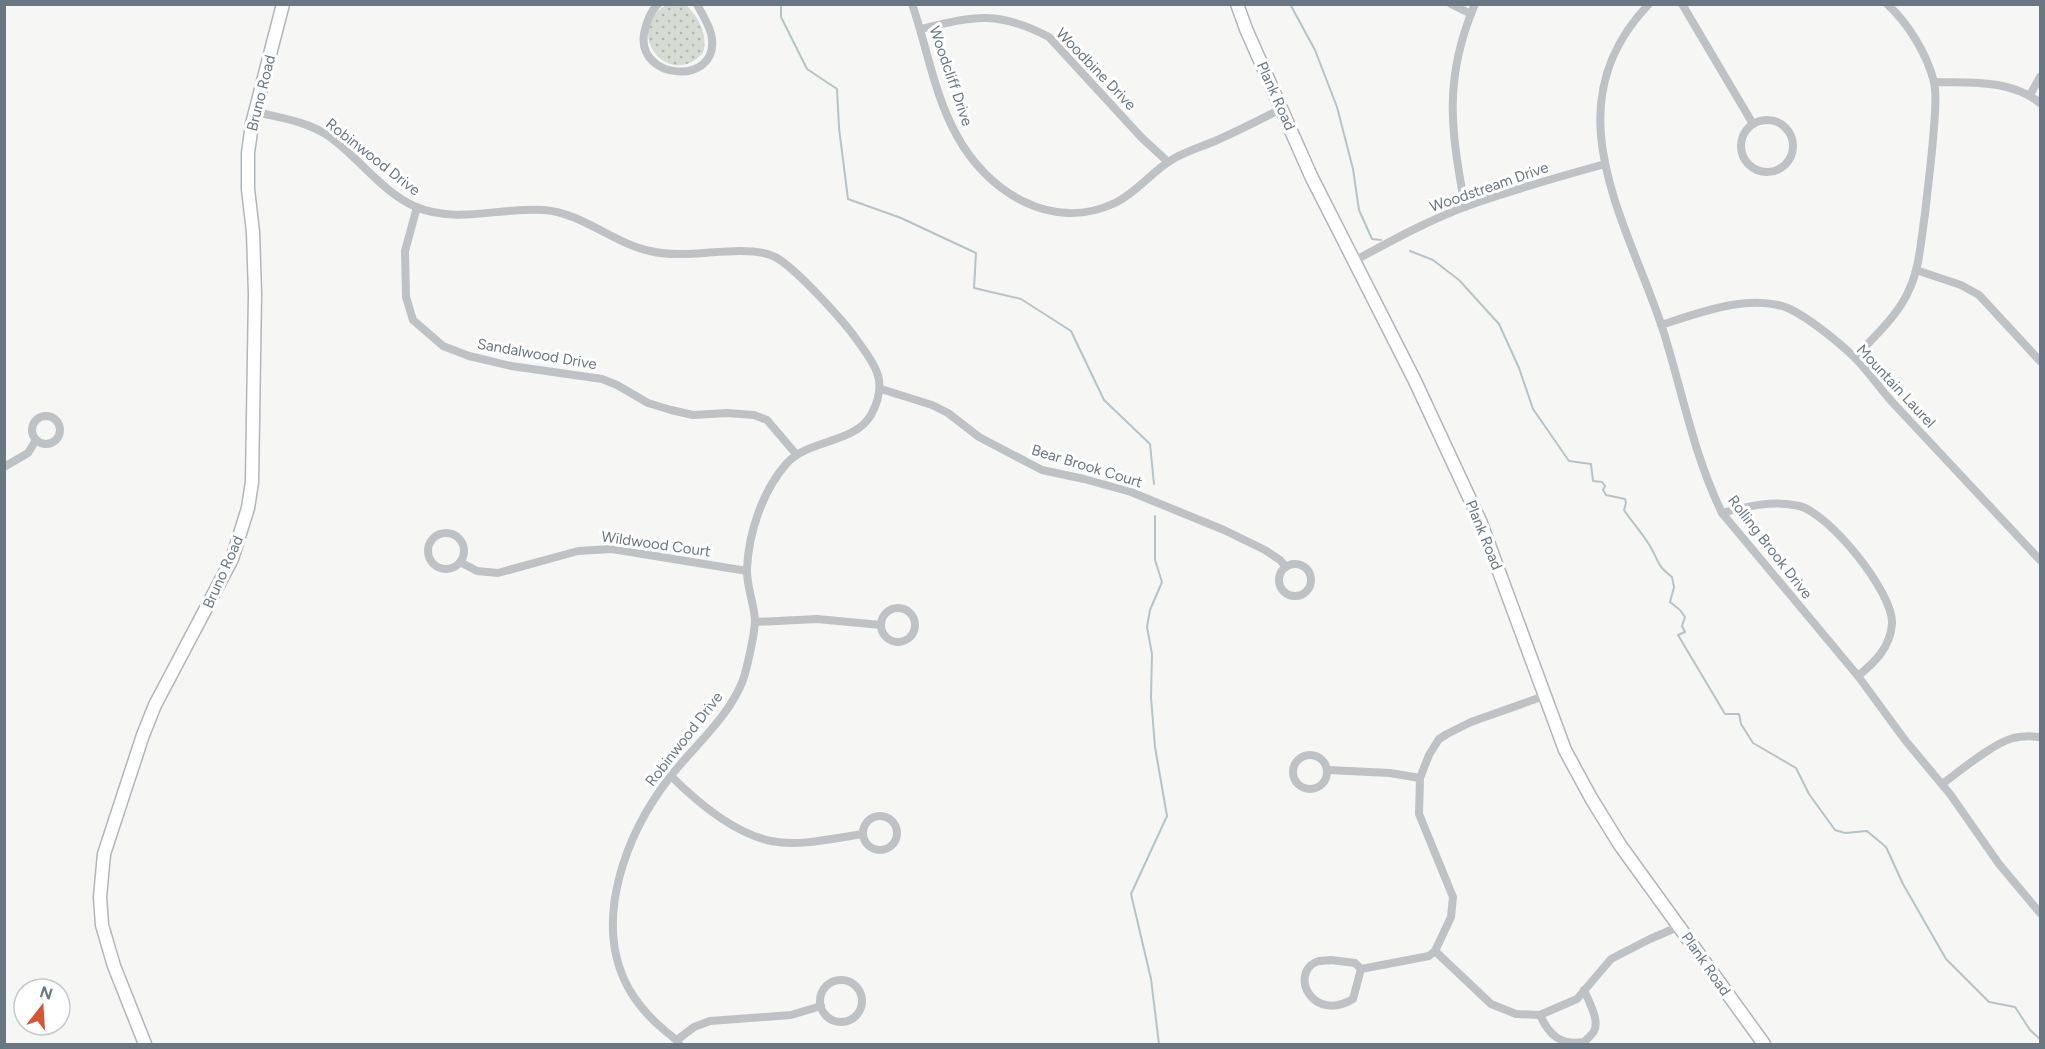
<svg xmlns="http://www.w3.org/2000/svg" width="2045" height="1049" font-family="Figtree,sans-serif">
  <defs>
    <pattern id="grass-dots" width="8" height="8" patternUnits="userSpaceOnUse" patternTransform="scale(1.5)"><rect width="8" height="8" fill="#d6dbd3"/><path d="M2 2h.1M6 6h.1" fill="none" stroke="#b1b6b1" stroke-width="1.8" stroke-linecap="round"/></pattern>
  </defs>
  <rect width="100%" height="100%" fill="#f6f6f4"/>
  <!-- grass -->
  <path fill="url(#grass-dots)" d="M666 5H686C699 18 708 34 703 53 668 91 622 31 666 5Z"/>
  <g fill="none" stroke-linecap="round" stroke-linejoin="round">
    <!-- stream -->
    <g stroke="#b7c3c7" stroke-width="2">
      <polyline points="781,4 781,17 807,69 837,89 839,128 848,199 901,218 976,253 974,288 1021,299 1071,331 1104,400 1150,444 1154,484"/>
      <polyline points="1290,4 1315,50 1337,107 1353,169 1359,210 1372,239 1381,240"/>
      <path d="M1410 251 1433 260 1459 280 1499 324 1519 368 1533 409 1569 461 1591 464 1593 481 1602 482 1605 486 1603 490 1606 495 1625 499 1626 503 1624 510C1632 522 1642 533 1650 546 1659 561 1656 565 1672 577L1674 587 1670 602 1680 610 1685 617 1682 626 1685 632 1678 635 1725 714H1739L1741 724 1753 743 1796 768 1809 794 1835 830 1845 833 1867 831 1886 847 1903 884 1946 959 1989 1002 2015 1007 2030 1030 2040 1039"/>
      <polyline points="1155,516 1155,560 1162,582 1150,610 1147,627 1152,654 1151,697 1155,747 1167,816 1131,894 1151,979 1159,1044"/>
    </g>
    <!-- secondary casing -->
    <g stroke="#b0b6ba" stroke-width="15">
      <g id="secondary">
        <polyline points="1237,4 1246,29 1311,176 1415,381 1481,523 1565,750 1591,798 1620,845 1764,1044"/>
        <polyline points="145,1044 114,966 102,925 100,897 104,854 143,735 155,705 232,559 248,508 252,482 255,294 253,232 248,189 248,153 252,124 283,4"/>
      </g>
    </g>
    <!-- street -->
    <g stroke="#bec2c5" stroke-width="8">
      <path d="M658 4C650 12 646 23 644 34 637 80 717 86 712 39 711 26 702 15 697 4"/>
      <path d="M912 4C927 47 934 94 956 134 986 191 1051 233 1115 203 1138 192 1152 171 1173 159 1187 151 1201 147 1215 141 1238 131 1259 120 1281 109"/>
      <polyline points="1451,4 1471,14"/>
      <path d="M1649 4C1551 106 1625 217 1662 327 1682 389 1693 454 1722 513L1858 676 1905 740 1950 794 1999 864 2040 913"/>
      <polyline points="1682,4 1753,124"/>
      <path d="M921 29C975 16 997 10 1049 37L1141 137 1168 162"/>
      <path d="M1934 82C1972 83 2009 79 2040 103"/>
      <polyline points="2030,95 2040,77"/>
      <path d="M256 112C280 118 306 121 327 135 358 156 381 192 416 207 457 224 502 207 544 210 582 213 613 243 650 251 679 258 710 251 740 251 752 251 767 252 777 258 797 270 843 320 857 340 876 367 889 382 871 415 854 444 809 439 787 463 763 490 749 531 747 568 746 585 754 603 755 620 755 633 747 668 743 680 729 717 695 745 670 777 627 832 591 921 629 989 637 1003 650 1018 663 1029 669 1035 675 1037 679 1044"/>
      <circle cx="1767" cy="146" r="26"/>
      <polyline points="417,207 405,251 406,297 413,320 443,346 469,356 511,366 602,379 617,385 648,403 671,410 693,415 727,413 754,415 767,420 796,454"/>
      <path d="M1465 207C1451 130 1443 79 1475 4"/>
      <path d="M1354 261C1391 241 1427 221 1467 206 1512 190 1558 177 1605 164"/>
      <polyline points="1916,270 1961,285 1979,295 2040,361"/>
      <path d="M1661 325C1698 313 1752 292 1790 309 1809 318 1840 343 1855 358 1869 372 1880 389 1894 404 1942 456 1992 508 2040 560"/>
      <path d="M1855 358C1873 337 1898 316 1909 290 1920 267 1921 239 1925 214 1928 185 1932 156 1934 127 1935 113 1937 96 1934 82 1927 54 1908 23 1887 4"/>
      <polyline points="881,389 932,405 948,413 979,437 1042,470 1084,479 1131,492 1224,530 1265,550 1280,560 1286,567"/>
      <circle cx="46" cy="430" r="14"/>
      <polyline points="4,467 28,453 36,440"/>
      <path d="M1722 513C1748 506 1773 500 1799 506 1829 513 1894 593 1892 624 1890 648 1875 662 1858 676"/>
      <circle cx="446" cy="551" r="18"/>
      <polyline points="460,562 477,571 498,573 578,551 612,549 747,571"/>
      <circle cx="1295" cy="580" r="16"/>
      <circle cx="898" cy="625" r="17"/>
      <polyline points="755,622 817,619 881,625"/>
      <circle cx="1310" cy="772" r="17"/>
      <polyline points="1328,770 1390,773 1420,778"/>
      <path d="M671 776C697 802 733 833 771 841 800 847 834 838 863 834"/>
      <path d="M1942 784C1960 771 1992 744 2013 738 2022 736 2031 736 2040 737"/>
      <circle cx="880" cy="833" r="17"/>
      <polyline points="1435,951 1491,1004 1516,1014 1540,1015 1577,999 1611,959 1650,939 1680,926"/>
      <path d="M1331 960 1355 963 1361 969 1353 999C1313 1023 1289 975 1316 962 1320 960 1327 961 1331 960Z"/>
      <polyline points="1361,969 1429,956 1435,951 1451,917 1453,897 1419,814 1420,778 1429,755 1439,739 1447,734 1471,722 1544,696"/>
      <circle cx="841" cy="1001" r="21"/>
      <path d="M1540 1015C1549 1035 1561 1046 1584 1042 1587 1039 1592 1035 1594 1031 1600 1020 1588 1000 1584 990"/>
      <polyline points="677,1040 694,1027 710,1021 791,1015 821,1006"/>
    </g>
    <!-- secondary -->
    <use href="#secondary" stroke="#fff" stroke-width="12"/>
  </g>
  <g text-anchor="middle" stroke-width="6" stroke-linejoin="round" paint-order="stroke">
    <!-- street labels -->
    <g font-size="15" fill="#687782" stroke="#fff">
      <text transform="translate(1096 69) rotate(46)" y="5">Woodbine Drive</text>
      <text transform="translate(951 76) rotate(71)" y="5">Woodcliff Drive</text>
      <text transform="translate(261 93) rotate(-76)" y="5">Bruno Road</text>
      <text transform="translate(1276 96) rotate(66)" y="5">Plank Road</text>
      <text transform="translate(373 157) rotate(38)" y="5">Robinwood Drive</text>
      <text transform="translate(1489 187) rotate(-19)" y="5">Woodstream Drive</text>
      <text transform="translate(537 354) rotate(10)" y="5">Sandalwood Drive</text>
      <text transform="translate(1896 386) rotate(47)" y="5">Mountain Laurel</text>
      <text transform="translate(1087 466) rotate(17)" y="5">Bear Brook Court</text>
      <text transform="translate(1484 535) rotate(68)" y="5">Plank Road</text>
      <text transform="translate(656 544) rotate(8)" y="5">Wildwood Court</text>
      <text transform="translate(1770 547) rotate(52)" y="5">Rolling Brook Drive</text>
      <text transform="translate(223 572) rotate(-66)" y="5">Bruno Road</text>
      <text transform="translate(684 739) rotate(-52)" y="5">Robinwood Drive</text>
      <text transform="translate(1706 964) rotate(55)" y="5">Plank Road</text>
    </g>
  </g>
  <!-- border -->
  <rect width="2045" height="1049" fill="none" stroke="#687782" stroke-width="12"/>
  <!-- north arrow -->
  <g transform="translate(42 1007) rotate(17)"><circle r="28" fill="#ffffff" stroke="#c3c9cd" stroke-width="1.5"/>
  <path d="M0-4.5L10 22L0 15L-10 22Z" fill="#d65534"/>
  <text y="-9" font-size="16" font-weight="bold" text-anchor="middle" fill="#687782">N</text>
  </g>
</svg>
